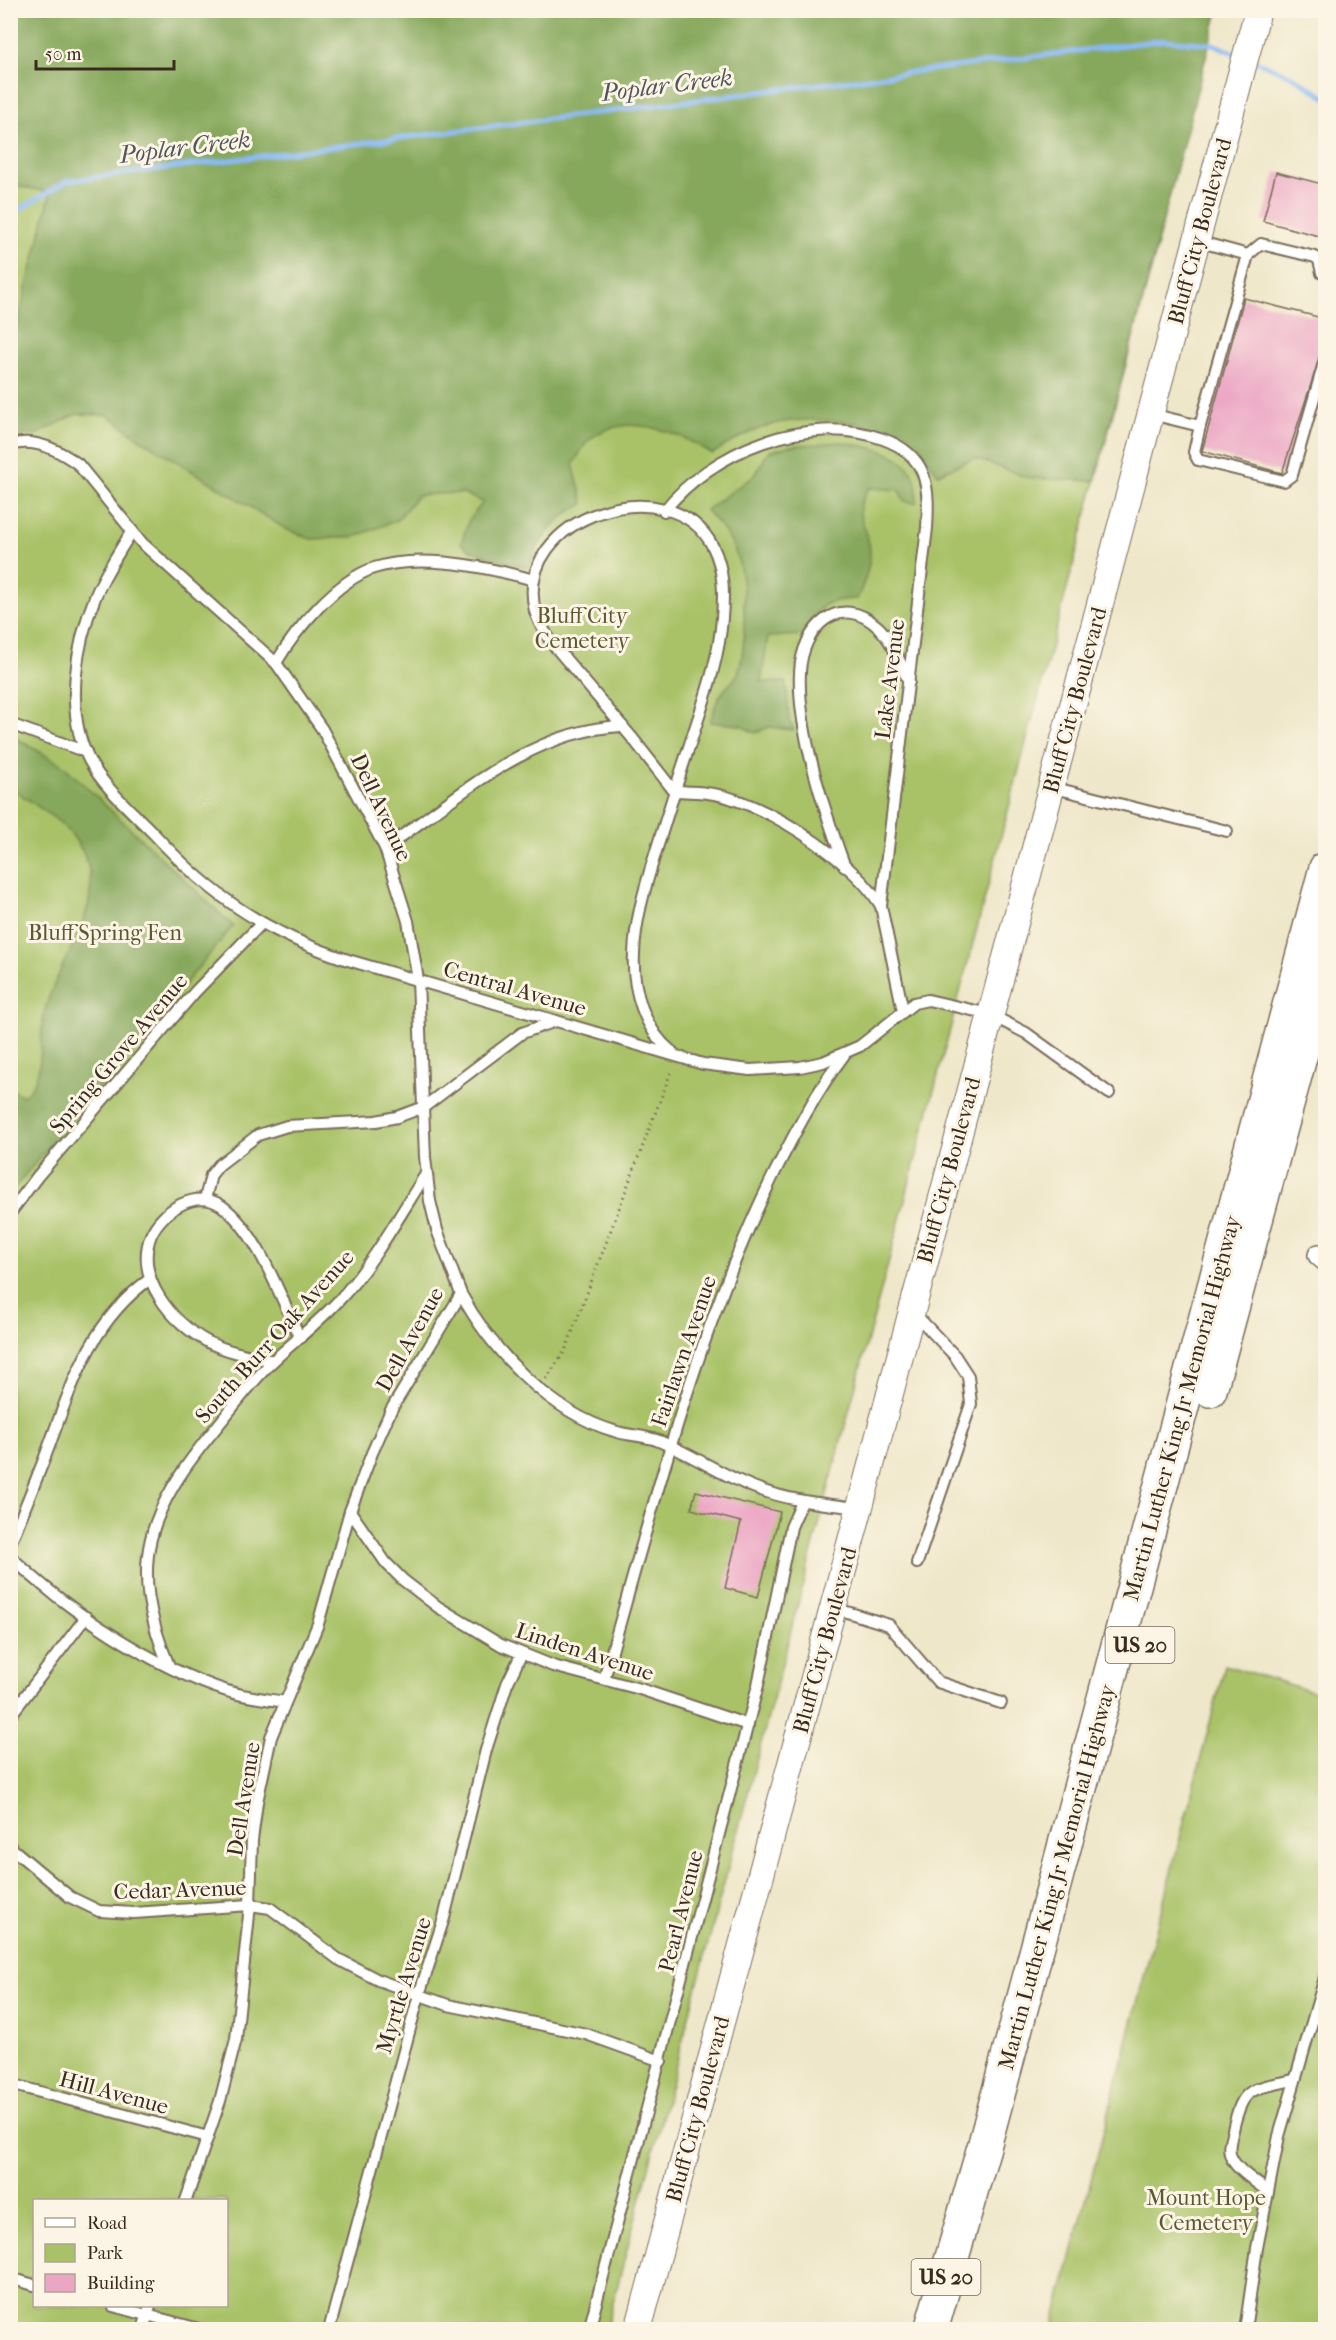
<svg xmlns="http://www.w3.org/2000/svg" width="1336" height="2340" font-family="'IM FELL French Canon',serif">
  <rect width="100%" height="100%" fill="#fcf5e5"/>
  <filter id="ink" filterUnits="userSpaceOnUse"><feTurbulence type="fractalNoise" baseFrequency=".0167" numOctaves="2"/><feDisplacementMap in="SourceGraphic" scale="12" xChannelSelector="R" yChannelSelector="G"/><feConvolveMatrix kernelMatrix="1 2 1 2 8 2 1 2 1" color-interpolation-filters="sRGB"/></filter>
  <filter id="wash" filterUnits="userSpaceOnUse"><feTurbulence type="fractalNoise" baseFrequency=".008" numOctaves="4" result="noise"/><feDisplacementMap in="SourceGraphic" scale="24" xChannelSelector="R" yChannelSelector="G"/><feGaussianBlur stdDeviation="1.35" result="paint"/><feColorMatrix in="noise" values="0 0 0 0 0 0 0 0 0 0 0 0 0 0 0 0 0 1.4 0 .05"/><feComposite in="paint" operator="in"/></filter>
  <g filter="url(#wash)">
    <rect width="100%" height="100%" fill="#efe7c9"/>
    <!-- green -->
    <g fill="#a9c268" stroke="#727643" stroke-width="1.5" fill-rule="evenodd">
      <path d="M10 185 51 192 1158 244 606 2329H11ZM34 2200H226V2306H34Z"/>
      <polygon points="1225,1665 1325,1695 1325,2329 1052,2330"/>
    </g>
    <!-- forest -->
    <g fill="#86a85c" stroke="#60693d" stroke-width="1.5">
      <path d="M10 11 1218 10V11L1095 481 1029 478 974 458 938 474C932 466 926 456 919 449 889 421 811 414 774 424 751 430 732 441 712 454 678 431 623 410 588 441 582 447 577 458 573 465L584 504C556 516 538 539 529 568L472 551 461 543 469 520 483 502 462 493 418 495 397 520 354 537 311 539 286 529 140 439 108 415 76 414 38 434 11 436V348L51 192 11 185Z"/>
      <path d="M841 442C878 448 924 455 916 503L904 501 899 490 869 488C852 514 862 514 868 539 874 559 865 581 857 599 822 599 819 607 802 635L768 637 761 682H786L789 720 794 730 769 727 755 733 740 725 710 722C713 712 716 701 722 693 726 687 734 681 737 675 748 648 746 578 735 551 729 534 717 523 706 510L755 475 768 452 789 446Z"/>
      <path d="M11 735 64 766 233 926 11 1192V1090L24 1096C48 1074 37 1040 45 1010 60 951 121 896 72 835 58 817 28 802 11 787Z"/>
    </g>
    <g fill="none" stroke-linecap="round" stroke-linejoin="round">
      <!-- stream -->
      <g stroke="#89baf5" stroke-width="5">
        <polyline points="1253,60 1294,77 1326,98"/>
        <polyline points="10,215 67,181 1163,40 1213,44 1239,55"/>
      </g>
    </g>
    <g id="blocks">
      <!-- building -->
      <g fill="#eca6c5">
        <polygon points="1276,172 1326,185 1326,238 1263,221"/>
        <polygon points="1244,298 1326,319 1322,350 1282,473 1202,451"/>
        <polygon points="696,1491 780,1512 758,1597 725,1588 741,1522 691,1509"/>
      </g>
    </g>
  </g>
  <g filter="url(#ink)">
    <use href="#blocks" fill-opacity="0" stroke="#7a6c5a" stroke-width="1.5"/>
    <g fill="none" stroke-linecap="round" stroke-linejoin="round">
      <!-- service casing -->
      <g stroke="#7a6c5a" stroke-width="14">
        <g id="service">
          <polyline points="1197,241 1248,255 1261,244 1315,257 1319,260 1322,273 1326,274"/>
          <polyline points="1151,414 1200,426 1194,452 1198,460 1284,481 1292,475 1326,356"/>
          <polyline points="1200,426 1248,255"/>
          <path d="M10 445C35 437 59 450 78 464L142 543 276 663 322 729 385 848 408 921 418 980 425 1157 430 1201 437 1230 461 1294 391 1410 372 1453 350 1511 318 1624 271 1737 257 1802 252 1840 250 1905 236 2039 220 2101 186 2200"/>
          <path d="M664 511C711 451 808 412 883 439 900 445 916 456 923 474 929 492 928 509 927 528L881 906"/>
          <path d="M132 531C119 552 105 573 96 595 76 643 64 711 89 760 104 788 133 812 155 835 212 897 268 934 348 960L703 1064 750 1070 800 1067 823 1062 860 1046 914 1003 928 1000 989 1014 1026 1033 1109 1093"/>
          <path d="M276 663C296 629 336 581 374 568 421 553 488 567 534 580"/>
          <polyline points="10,724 86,752"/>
          <polyline points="1051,787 1227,831"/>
          <path d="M385 848C457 798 530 730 622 726"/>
          <path d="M845 867C825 812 797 731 800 672 802 628 839 591 878 627 893 641 900 663 909 682"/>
          <path d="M672 1052C644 1030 632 988 634 954 635 922 644 891 653 861 665 822 677 783 690 744 703 703 719 661 722 618 724 594 724 569 713 547 672 465 512 516 535 611 538 623 546 633 552 643L634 740 674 791C694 792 714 792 733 799 782 815 855 863 881 906L903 1011"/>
          <polyline points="205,1199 211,1175 219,1165 258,1135 287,1126 376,1121 397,1117 424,1107 522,1033 556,1021"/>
          <polyline points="10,1213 37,1177 195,992 261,924"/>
          <path d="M461 1294C492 1351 550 1412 614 1431 628 1436 644 1435 659 1441 691 1454 720 1474 753 1487 788 1501 823 1504 860 1508"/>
          <polyline points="914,1313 955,1356 968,1376 971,1404 917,1563"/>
          <path d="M273 1361C251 1356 228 1352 208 1342 172 1323 134 1278 151 1235 162 1210 197 1188 222 1206 259 1233 280 1297 300 1338"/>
          <polyline points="350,1511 386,1563 403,1580 438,1607 501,1645 553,1666 640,1689 748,1725"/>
          <path d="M10 1544C23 1512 36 1481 48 1449 72 1384 91 1321 150 1279"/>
          <path d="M10 1556C66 1610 153 1667 227 1691 245 1697 266 1699 285 1702"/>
          <polyline points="834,1608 889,1625 938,1682 1001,1703"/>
          <path d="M169 1666C126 1564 148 1510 215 1429 234 1406 252 1381 274 1360 297 1339 320 1321 341 1298 374 1262 399 1216 426 1174"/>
          <path d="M604 1679C653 1509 695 1334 773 1176 794 1134 816 1092 844 1055"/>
          <polyline points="10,1716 86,1617"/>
          <polyline points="10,1847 70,1897 99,1911 134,1913 250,1905 270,1908 338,1959 378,1980 448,2005 586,2034 661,2061"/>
          <polyline points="10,2084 208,2137"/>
          <path d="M1268 2192C1257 2182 1237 2171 1231 2157 1227 2148 1231 2138 1233 2130 1243 2085 1251 2090 1293 2080"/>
          <polyline points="10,2278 34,2285"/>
          <polyline points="113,2306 203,2330"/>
          <polyline points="143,2330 150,2306"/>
          <polyline points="329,2330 419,1995 444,1918 486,1750 507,1684 521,1655"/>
          <polyline points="589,2330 758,1685 791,1527 802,1502"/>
          <polyline points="1245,2330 1257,2248 1279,2136 1326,1974"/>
        </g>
      </g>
      <!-- minor casing -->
      <g stroke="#7a6c5a" stroke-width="24">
        <polyline id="minor" points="1319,1255 1326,1261"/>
      </g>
      <!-- tertiary casing -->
      <g stroke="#7a6c5a" stroke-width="28">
        <polyline id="tertiary" points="638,2330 833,1608 1258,10"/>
      </g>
      <!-- motorway casing -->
      <g stroke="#7a6c5a" stroke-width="36">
        <g id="motorway">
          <polyline points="1210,1390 1326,961"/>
          <polyline points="931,2330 984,2147 1326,868"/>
        </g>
      </g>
      <!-- path -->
      <polyline stroke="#7a6c5a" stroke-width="3" stroke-dasharray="1.5 4.5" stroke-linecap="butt" points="546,1379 565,1351 672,1069"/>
      <!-- service -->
      <use href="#service" stroke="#fff" stroke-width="10"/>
      <!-- minor -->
      <use href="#minor" stroke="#fff" stroke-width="21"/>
      <!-- tertiary -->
      <use href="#tertiary" stroke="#fff" stroke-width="26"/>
      <!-- motorway -->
      <use href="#motorway" stroke="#fff" stroke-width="33"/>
    </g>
  </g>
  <g text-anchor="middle" stroke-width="6" stroke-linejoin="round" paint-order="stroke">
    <!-- shield labels -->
    <g fill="#fcf5e5" stroke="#75675a" stroke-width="1.5">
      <rect x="1105.5" y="1627" width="69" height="36" rx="4.5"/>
      <rect x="911.5" y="2259" width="69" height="36" rx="4.5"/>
    </g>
    <g font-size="21" font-weight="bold" fill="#3b2a1e">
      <text x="1140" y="1652">US 20</text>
      <text x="946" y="2284">US 20</text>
    </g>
    <!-- street labels -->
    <g font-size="22" fill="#3b2a1e" stroke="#fcf5e5">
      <text transform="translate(1199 231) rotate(-75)" y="8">Bluff City Boulevard</text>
      <text transform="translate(889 679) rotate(-83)" y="8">Lake Avenue</text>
      <text transform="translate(1074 700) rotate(-75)" y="8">Bluff City Boulevard</text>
      <text transform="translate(382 807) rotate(65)" y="8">Dell Avenue</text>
      <text transform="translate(515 988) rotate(16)" y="8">Central Avenue</text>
      <text transform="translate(118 1053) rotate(-50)" y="8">Spring Grove Avenue</text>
      <text transform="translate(948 1170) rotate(-75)" y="8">Bluff City Boulevard</text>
      <text transform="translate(274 1336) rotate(-48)" y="8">South Burr Oak Avenue</text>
      <text transform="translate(409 1339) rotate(-61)" y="8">Dell Avenue</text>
      <text transform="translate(683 1351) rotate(-71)" y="8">Fairlawn Avenue</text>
      <text transform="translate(1181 1408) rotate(-75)" y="8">Martin Luther King Jr Memorial Highway</text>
      <text transform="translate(824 1640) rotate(-75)" y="8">Bluff City Boulevard</text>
      <text transform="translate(585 1651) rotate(18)" y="8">Linden Avenue</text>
      <text transform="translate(243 1799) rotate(-81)" y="8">Dell Avenue</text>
      <text transform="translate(1056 1877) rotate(-75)" y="8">Martin Luther King Jr Memorial Highway</text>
      <text transform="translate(180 1889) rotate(-2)" y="8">Cedar Avenue</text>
      <text transform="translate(680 1911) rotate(-76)" y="8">Pearl Avenue</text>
      <text transform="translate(403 1985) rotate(-73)" y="8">Myrtle Avenue</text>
      <text transform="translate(114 2092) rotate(15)" y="8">Hill Avenue</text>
      <text transform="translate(697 2109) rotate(-75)" y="8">Bluff City Boulevard</text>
    </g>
    <!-- park labels -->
    <g font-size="22" fill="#5c5834" stroke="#fcf5e5">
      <text x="582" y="623">Bluff City<tspan x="582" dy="25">Cemetery</tspan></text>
      <text x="105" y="940">Bluff Spring Fen</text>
      <text x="1206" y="2205">Mount Hope<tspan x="1206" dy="25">Cemetery</tspan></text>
    </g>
    <!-- water labels -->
    <g font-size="24" font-style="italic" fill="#52555e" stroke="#fcf5e5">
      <text transform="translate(667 85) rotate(-7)" y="8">Poplar Creek</text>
      <text transform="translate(185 147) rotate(-7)" y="8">Poplar Creek</text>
    </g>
  </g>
  <!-- margin -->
  <rect width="1336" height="2340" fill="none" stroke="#fcf5e5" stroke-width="36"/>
  <!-- legend -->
  <rect x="33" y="2199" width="195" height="108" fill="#fcf5e5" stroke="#afa495" stroke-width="1.5"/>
  <rect x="45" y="2218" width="30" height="9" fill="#ffffff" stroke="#afa495" stroke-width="1.5"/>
  <text x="87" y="2229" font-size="18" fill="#3b2a1e">Road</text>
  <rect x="45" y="2244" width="30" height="18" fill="#a9c268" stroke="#afa495" stroke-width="1.5"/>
  <text x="87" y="2259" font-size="18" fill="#3b2a1e">Park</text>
  <rect x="45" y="2274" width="30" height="18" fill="#eca6c5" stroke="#afa495" stroke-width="1.5"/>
  <text x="87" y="2289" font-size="18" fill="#3b2a1e">Building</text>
  <!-- scale -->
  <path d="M36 60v9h138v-9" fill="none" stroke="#3b2a1e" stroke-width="3"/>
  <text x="45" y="60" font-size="18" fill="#3b2a1e" stroke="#fcf5e5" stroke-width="4.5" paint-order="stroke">50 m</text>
</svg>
